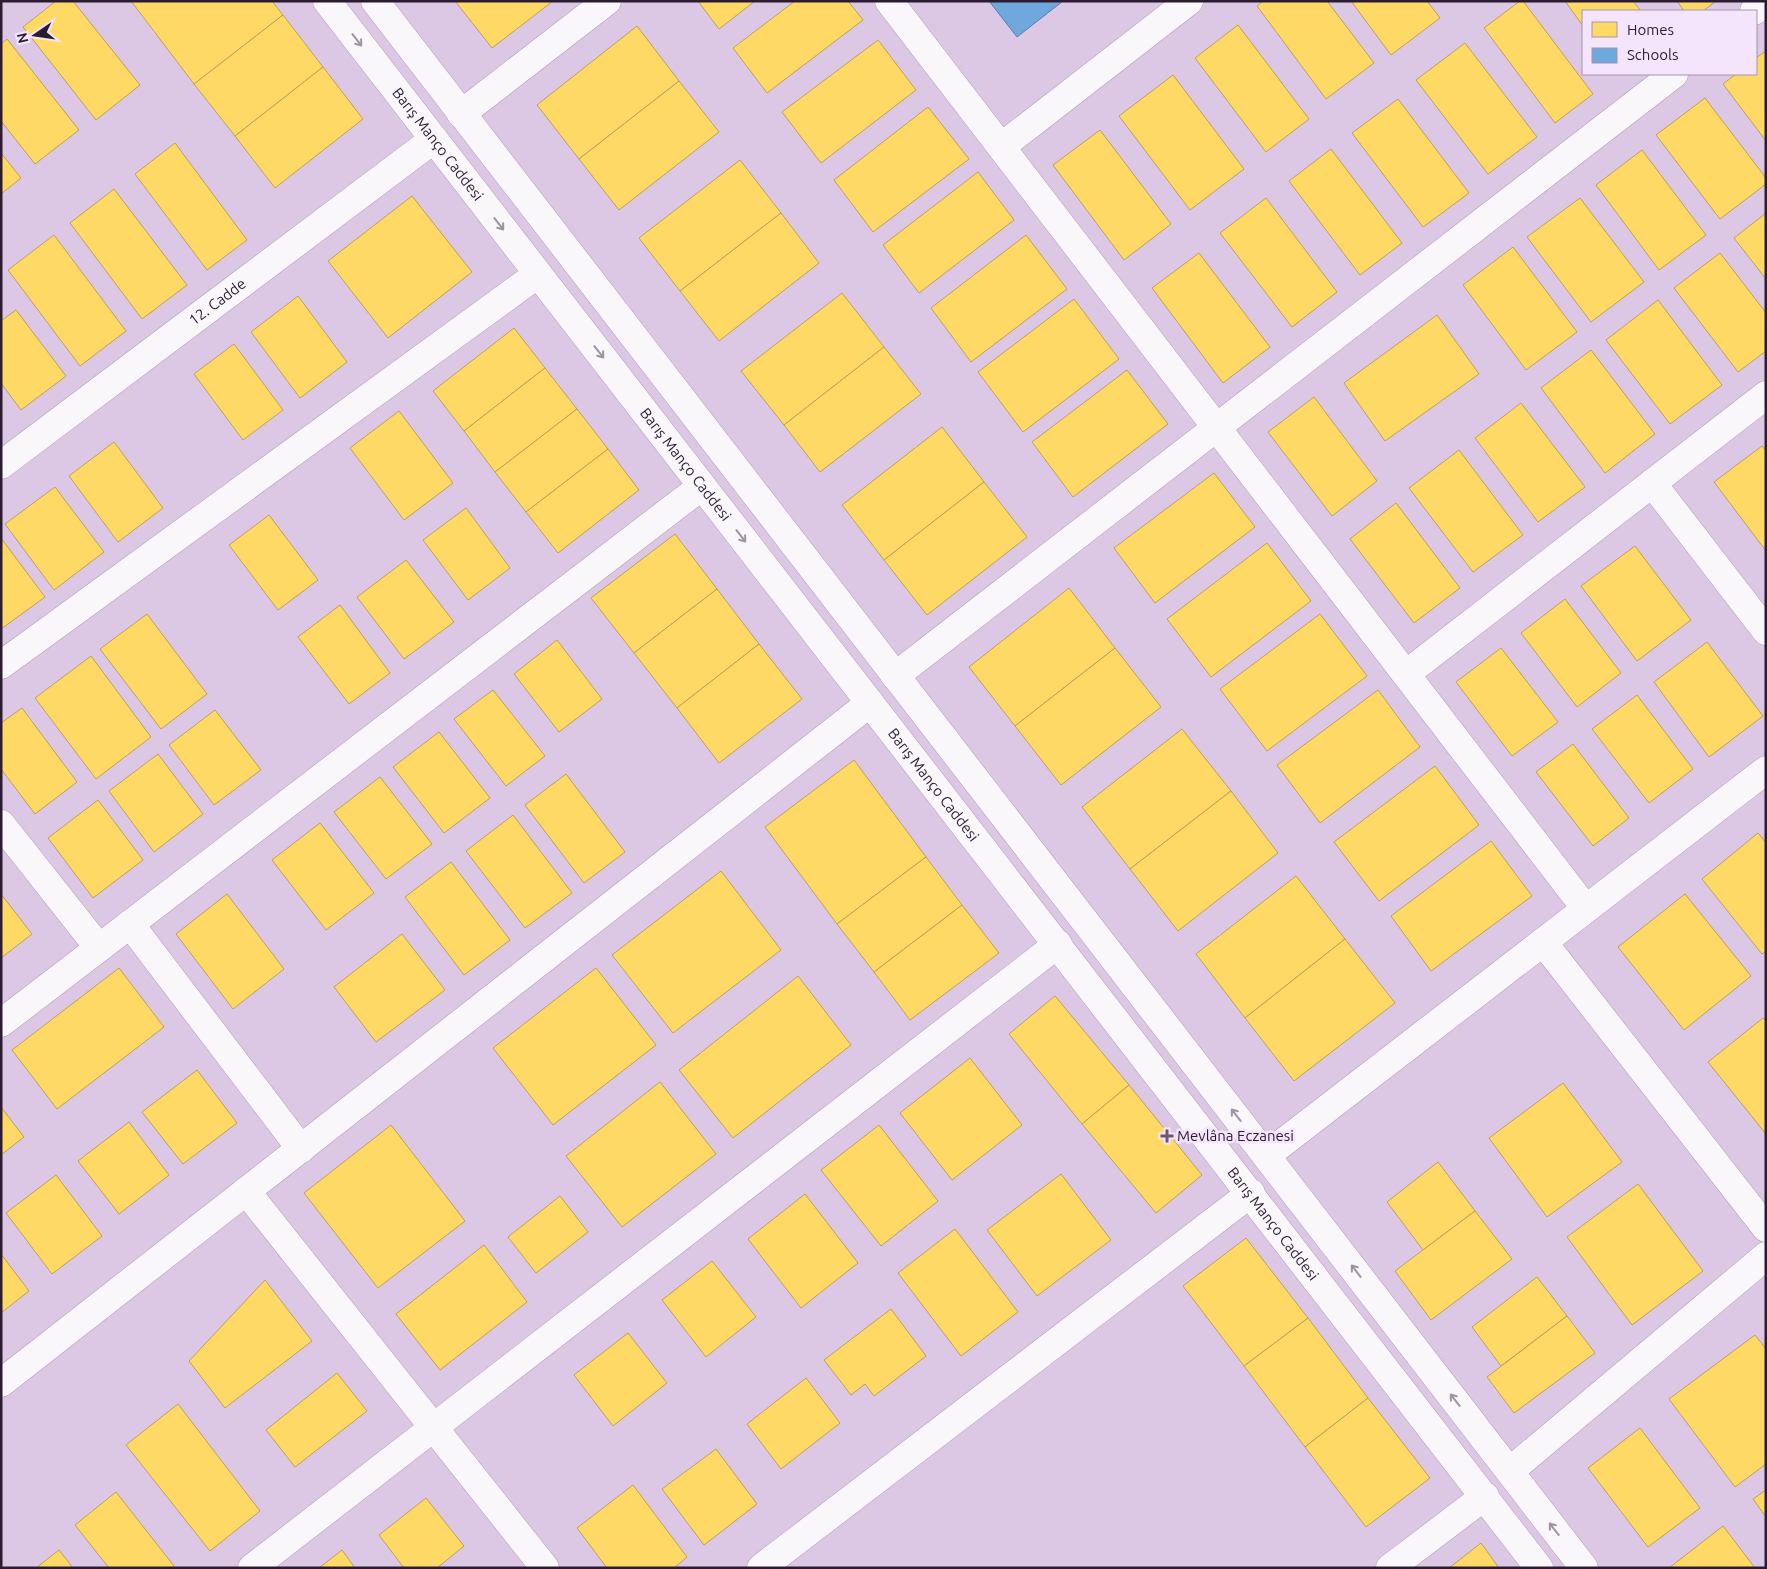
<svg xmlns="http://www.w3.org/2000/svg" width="1767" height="1569" font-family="Ubuntu,sans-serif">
  <rect width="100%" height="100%" fill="#dcc7e5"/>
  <!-- homes -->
  <g fill="#ffd966" stroke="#bfa056">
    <polygon points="56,1 73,1 140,85 96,120 23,27"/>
    <polygon points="131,1 272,1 283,15 194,84"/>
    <polygon points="455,1 553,1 492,48"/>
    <polygon points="698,1 755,1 719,29"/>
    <polygon points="795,1 848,1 863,20 767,93 733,48"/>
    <polygon points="1263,1 1327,1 1374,63 1326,99 1257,6"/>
    <polygon points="1351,1 1427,1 1440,18 1391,55"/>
    <polygon points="1520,1 1523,1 1593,94 1555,123 1484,28"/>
    <polygon points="1565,1 1633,1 1641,11 1583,11 1583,26"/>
    <polygon points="1677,1 1716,1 1703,11 1684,11"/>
    <polygon points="283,15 323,67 235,136 194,84"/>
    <polygon points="1238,25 1309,119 1266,152 1195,58"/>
    <polygon points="637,26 679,81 579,159 537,105"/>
    <polygon points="7,39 79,130 35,164 1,121 1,44"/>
    <polygon points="878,40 916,90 821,163 782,112"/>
    <polygon points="1465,43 1537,137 1488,174 1416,80"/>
    <polygon points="1766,51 1766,141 1723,84 1736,74 1756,74 1756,58"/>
    <polygon points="323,67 363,119 275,188 235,136"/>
    <polygon points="1173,75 1244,169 1190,210 1119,116"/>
    <polygon points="679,81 719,132 619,210 579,159"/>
    <polygon points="1705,98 1766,178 1766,184 1720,219 1656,135"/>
    <polygon points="1398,99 1469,193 1423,227 1352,133"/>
    <polygon points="928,107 969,159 873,232 834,180"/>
    <polygon points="1100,130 1171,224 1124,260 1053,165"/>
    <polygon points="175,143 247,240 207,270 135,174"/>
    <polygon points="1331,149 1402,243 1360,275 1289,181"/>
    <polygon points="1642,150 1706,235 1659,270 1596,185"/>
    <polygon points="1,153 21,178 1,194"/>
    <polygon points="740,160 781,213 680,291 639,238"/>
    <polygon points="978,172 1014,220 919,293 883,245"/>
    <polygon points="114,189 187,285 142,319 70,223"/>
    <polygon points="412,196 472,272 388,338 328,261"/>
    <polygon points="1266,198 1337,292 1292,327 1220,233"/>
    <polygon points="1580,198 1644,282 1591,322 1527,237"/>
    <polygon points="781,213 819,263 719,341 680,291"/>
    <polygon points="1766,213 1766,279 1734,238"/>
    <polygon points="54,235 126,331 80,366 8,270"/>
    <polygon points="1026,235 1067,289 971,362 931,308"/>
    <polygon points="1513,247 1577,332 1526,370 1463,285"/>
    <polygon points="1199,253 1270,347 1223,383 1152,288"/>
    <polygon points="1720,253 1766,313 1766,351 1738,372 1674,288"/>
    <polygon points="842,293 884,347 784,425 741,371"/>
    <polygon points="298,296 347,362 300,398 251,332"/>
    <polygon points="1074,299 1119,359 1023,432 978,372"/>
    <polygon points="1658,300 1722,385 1670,424 1606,340"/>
    <polygon points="16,310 66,376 21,410 1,383 1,321"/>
    <polygon points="1437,315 1479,374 1385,441 1344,383"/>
    <polygon points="514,328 545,368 464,431 433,391"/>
    <polygon points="234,344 283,410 243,440 194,374"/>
    <polygon points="884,347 921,394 820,472 784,425"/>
    <polygon points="1591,350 1655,434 1605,473 1541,388"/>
    <polygon points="545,368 577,409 495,472 464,431"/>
    <polygon points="1127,370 1168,424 1073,497 1032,442"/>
    <polygon points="1314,397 1377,481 1332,516 1268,432"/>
    <polygon points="1521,403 1585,487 1538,522 1475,438"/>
    <polygon points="577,409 608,449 526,512 495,472"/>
    <polygon points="399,411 453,483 404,520 350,448"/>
    <polygon points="942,427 984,482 884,560 842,505"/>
    <polygon points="114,442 163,508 118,542 69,476"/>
    <polygon points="1762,446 1766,451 1766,551 1714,482"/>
    <polygon points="608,449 639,490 558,553 526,512"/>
    <polygon points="1459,450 1523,535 1473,572 1409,488"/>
    <polygon points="1214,473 1255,527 1155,603 1114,548"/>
    <polygon points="984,482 1027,537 927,615 884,560"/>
    <polygon points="55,487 104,552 54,590 5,524"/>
    <polygon points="1396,503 1460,588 1414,623 1350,539"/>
    <polygon points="466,508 510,568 468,600 423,540"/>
    <polygon points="269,515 318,580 278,610 229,545"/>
    <polygon points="675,534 717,589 634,653 591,598"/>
    <polygon points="1,538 45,597 1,629"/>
    <polygon points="1267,543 1311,601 1211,677 1167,619"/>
    <polygon points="1635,546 1691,620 1637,661 1581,586"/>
    <polygon points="406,560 454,622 404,659 357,597"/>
    <polygon points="1069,588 1115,648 1015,726 969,667"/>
    <polygon points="717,589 759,644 677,708 634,653"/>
    <polygon points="1565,599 1621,673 1577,707 1521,633"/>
    <polygon points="340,605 390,673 349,704 298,637"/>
    <polygon points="147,614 207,694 161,729 100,649"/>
    <polygon points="1320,614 1367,676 1267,751 1220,689"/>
    <polygon points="557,640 602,699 559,732 514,674"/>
    <polygon points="1707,642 1763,716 1709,757 1654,682"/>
    <polygon points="759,644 802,699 719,763 677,708"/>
    <polygon points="1115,648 1161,707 1061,785 1015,726"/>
    <polygon points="1501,648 1558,722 1512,756 1456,682"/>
    <polygon points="91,656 151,737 96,779 35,698"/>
    <polygon points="493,690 545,756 506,786 454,719"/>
    <polygon points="1378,690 1420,747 1320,823 1277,765"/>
    <polygon points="1637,695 1693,769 1649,803 1592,729"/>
    <polygon points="22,708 77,782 35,814 1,769 1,723"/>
    <polygon points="215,710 261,770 214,805 169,745"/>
    <polygon points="1182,729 1231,791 1130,869 1082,807"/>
    <polygon points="439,732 490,798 444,833 393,767"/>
    <polygon points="1573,744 1629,818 1593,846 1536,772"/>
    <polygon points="158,754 203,814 154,852 109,791"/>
    <polygon points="854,760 926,857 837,924 765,827"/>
    <polygon points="1435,766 1479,825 1379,901 1334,842"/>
    <polygon points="566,774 625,852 584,883 525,805"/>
    <polygon points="380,777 432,844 386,879 334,812"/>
    <polygon points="1231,791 1278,853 1178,931 1130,869"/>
    <polygon points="98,800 143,860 93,898 48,838"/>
    <polygon points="513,815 572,893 525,928 466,851"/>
    <polygon points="320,823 374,893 326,930 272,860"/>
    <polygon points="1758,833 1766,843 1766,951 1762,954 1702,879"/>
    <polygon points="1491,841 1532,896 1431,971 1391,916"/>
    <polygon points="926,857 962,905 874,972 837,924"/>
    <polygon points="451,862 510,940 464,975 405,897"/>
    <polygon points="721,871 781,950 673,1033 612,955"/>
    <polygon points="1296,876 1345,939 1245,1018 1196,954"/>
    <polygon points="1,894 32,934 1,958"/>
    <polygon points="227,894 284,969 233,1009 176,934"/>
    <polygon points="1685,894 1751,976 1684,1030 1618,947"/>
    <polygon points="962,905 999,953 910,1020 874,972"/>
    <polygon points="402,934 445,990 376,1042 334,987"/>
    <polygon points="1345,939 1395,1003 1294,1081 1245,1018"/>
    <polygon points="119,968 164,1027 57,1109 12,1050"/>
    <polygon points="596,968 656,1045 553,1125 493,1048"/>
    <polygon points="798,976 851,1045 733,1138 679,1070"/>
    <polygon points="1055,996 1129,1085 1082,1124 1009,1034"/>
    <polygon points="1763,1018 1766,1021 1766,1134 1708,1062"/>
    <polygon points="970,1058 1022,1125 952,1180 900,1113"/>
    <polygon points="197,1070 237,1123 183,1164 142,1112"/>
    <polygon points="660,1082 716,1154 622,1227 566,1156"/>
    <polygon points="1563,1083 1622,1162 1547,1217 1489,1138"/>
    <polygon points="1129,1085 1202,1175 1156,1213 1082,1124"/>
    <polygon points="1,1107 24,1137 1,1155"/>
    <polygon points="129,1122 169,1175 119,1214 78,1161"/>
    <polygon points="391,1125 465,1221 378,1288 304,1193"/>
    <polygon points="879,1125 938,1201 881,1246 821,1170"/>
    <polygon points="1438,1162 1475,1211 1423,1250 1387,1202"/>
    <polygon points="1061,1174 1111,1240 1037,1296 987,1230"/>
    <polygon points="56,1175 102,1236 52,1274 6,1213"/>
    <polygon points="1638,1184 1703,1271 1632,1325 1567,1237"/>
    <polygon points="805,1194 858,1263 801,1308 748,1239"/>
    <polygon points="560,1196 588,1232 536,1273 508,1237"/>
    <polygon points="1475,1211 1512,1259 1431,1320 1395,1271"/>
    <polygon points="955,1229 1018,1312 961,1356 898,1273"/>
    <polygon points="1246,1238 1308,1318 1244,1366 1183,1286"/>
    <polygon points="484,1245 527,1302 440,1370 396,1314"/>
    <polygon points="1,1254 29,1291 1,1313"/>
    <polygon points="712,1261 756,1317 706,1357 662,1300"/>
    <polygon points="1537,1277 1567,1316 1501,1366 1472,1327"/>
    <polygon points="265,1280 312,1341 225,1408 189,1361"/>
    <polygon points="891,1309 926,1356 874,1396 865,1384 851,1395 824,1360"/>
    <polygon points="1567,1316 1595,1353 1514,1413 1487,1377"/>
    <polygon points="1308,1318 1368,1398 1305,1447 1244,1366"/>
    <polygon points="628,1333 667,1383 613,1426 574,1375"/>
    <polygon points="1755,1335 1766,1349 1766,1464 1735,1487 1669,1399"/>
    <polygon points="337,1373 367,1411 295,1467 266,1430"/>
    <polygon points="806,1378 840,1423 781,1469 747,1424"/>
    <polygon points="1368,1398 1430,1478 1366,1527 1305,1447"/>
    <polygon points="178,1404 260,1511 210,1551 126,1445"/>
    <polygon points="1640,1428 1700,1508 1648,1547 1588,1468"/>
    <polygon points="716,1449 757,1504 704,1545 662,1489"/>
    <polygon points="633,1485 687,1557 674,1568 607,1568 577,1528"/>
    <polygon points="1766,1490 1766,1517 1753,1499"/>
    <polygon points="116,1492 174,1566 172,1568 109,1568 75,1525"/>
    <polygon points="426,1498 464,1546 437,1568 404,1568 379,1535"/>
    <polygon points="1723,1526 1755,1568 1669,1568"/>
    <polygon points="1481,1543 1499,1568 1449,1568"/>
    <polygon points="59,1550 73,1568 36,1568"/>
    <polygon points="342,1550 355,1568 319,1568"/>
  </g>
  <!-- schools -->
  <polygon fill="#6fa8dc" stroke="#5b7ea9" points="989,1 1063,1 1017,37"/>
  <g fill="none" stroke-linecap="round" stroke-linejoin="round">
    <!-- minor casing -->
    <g stroke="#af9fb6" stroke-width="29">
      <g id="minor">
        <polyline points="889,1 1586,909"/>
        <polyline points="1754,11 1766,2"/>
        <polyline points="461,114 607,1"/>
        <polyline points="1001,147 1189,1"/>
        <path id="s1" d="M1 465 434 139"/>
        <polyline points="1652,483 1766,631"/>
        <polyline points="1,665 538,274"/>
        <polyline points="1406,674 1766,395"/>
        <polyline points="895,676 1674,74"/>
        <polyline points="1,824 99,948"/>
        <polyline points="130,924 301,1149"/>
        <polyline points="1543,942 1766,1228"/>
        <polyline points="1,1023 702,486"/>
        <polyline points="1267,1155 1766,770"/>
        <polyline points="246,1191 545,1568"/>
        <polyline points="1,1383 870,703"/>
        <polyline points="1510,1471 1766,1256"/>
        <polyline points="252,1568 1058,944"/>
        <polyline points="761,1568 1251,1193"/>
        <polyline points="1390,1568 1485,1496"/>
      </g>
    </g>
    <!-- tertiary casing -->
    <g stroke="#af9fb6" stroke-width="29">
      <g id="tertiary">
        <path id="s2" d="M327 1 1539 1568"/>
        <polyline points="375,1 1584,1568"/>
      </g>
    </g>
    <!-- minor -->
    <use href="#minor" stroke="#faf7fb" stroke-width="28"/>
    <!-- tertiary -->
    <use href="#tertiary" stroke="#faf7fb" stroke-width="28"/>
  </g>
  <!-- one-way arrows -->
  <defs><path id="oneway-shaft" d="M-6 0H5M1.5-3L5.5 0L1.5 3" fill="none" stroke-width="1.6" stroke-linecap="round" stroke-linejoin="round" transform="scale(1.25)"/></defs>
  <g stroke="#9d94a0">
    <use href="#oneway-shaft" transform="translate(357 40) rotate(52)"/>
    <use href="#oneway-shaft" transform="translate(499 224) rotate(52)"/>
    <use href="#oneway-shaft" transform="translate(599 352) rotate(52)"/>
    <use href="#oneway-shaft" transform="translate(741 536) rotate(52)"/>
    <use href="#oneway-shaft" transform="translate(1236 1115) rotate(-128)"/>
    <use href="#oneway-shaft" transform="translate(1356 1271) rotate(-128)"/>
    <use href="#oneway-shaft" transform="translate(1455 1400) rotate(-128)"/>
    <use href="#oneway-shaft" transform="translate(1554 1529) rotate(-128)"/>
  </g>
  <!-- markers -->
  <path fill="#695870" stroke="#f5e5fc" stroke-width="2" d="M1164.5 1128.5h5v5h5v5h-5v5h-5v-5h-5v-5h5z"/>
  <g text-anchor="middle" stroke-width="5" stroke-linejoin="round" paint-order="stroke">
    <!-- street labels -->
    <g font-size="15" fill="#2b1c31" stroke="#f5e5fc">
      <text dy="5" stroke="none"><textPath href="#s2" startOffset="181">Barış Manço Caddesi</textPath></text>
      <text dy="5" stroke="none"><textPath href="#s1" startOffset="271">12. Cadde</textPath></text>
      <text dy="5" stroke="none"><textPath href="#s2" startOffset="586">Barış Manço Caddesi</textPath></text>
      <text dy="5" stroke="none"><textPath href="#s2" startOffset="991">Barış Manço Caddesi</textPath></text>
      <text dy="5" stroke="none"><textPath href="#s2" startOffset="1546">Barış Manço Caddesi</textPath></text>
    </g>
    <!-- poi labels -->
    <g font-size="15" fill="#2b1c31" stroke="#f5e5fc" text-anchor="start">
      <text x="1177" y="1141">Mevlâna Eczanesi</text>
    </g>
  </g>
  <!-- border -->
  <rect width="1767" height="1569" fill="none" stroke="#2b1c31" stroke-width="5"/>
  <!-- legend -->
  <rect x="1582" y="10" width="175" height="65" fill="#f5e5fc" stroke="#a495ab"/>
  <rect x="1592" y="22" width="25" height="15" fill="#ffd966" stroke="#a495ab"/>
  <text x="1627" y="35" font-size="15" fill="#2b1c31">Homes</text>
  <rect x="1592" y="48" width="25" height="15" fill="#6fa8dc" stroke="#a495ab"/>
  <text x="1627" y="60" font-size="15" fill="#2b1c31">Schools</text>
  <!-- north arrow -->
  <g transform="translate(35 35) rotate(257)" stroke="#f5e5fc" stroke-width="4" paint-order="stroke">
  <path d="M0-4L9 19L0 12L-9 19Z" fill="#2b1c31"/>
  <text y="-8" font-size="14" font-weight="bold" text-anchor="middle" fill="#2b1c31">N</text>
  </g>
</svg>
